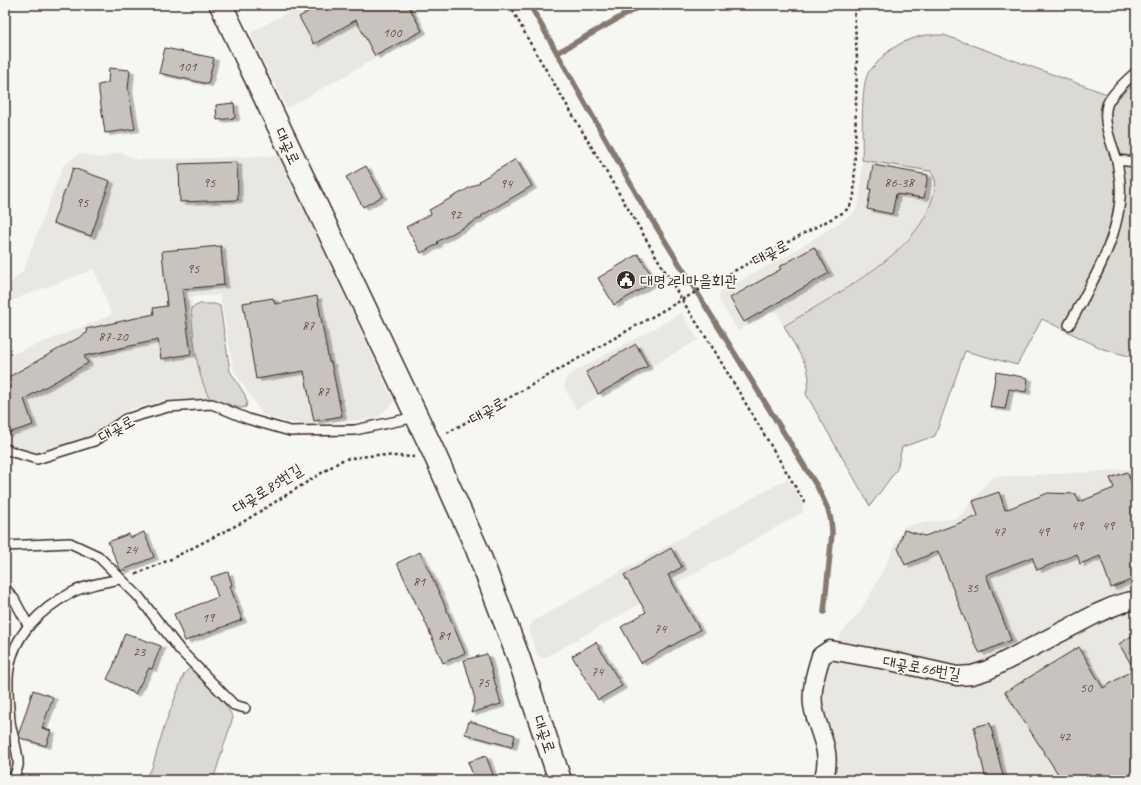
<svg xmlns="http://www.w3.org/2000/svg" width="1141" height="785" font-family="Caveat,'Poor Story',sans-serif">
  <defs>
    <filter id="shadow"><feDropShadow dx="4.5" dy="2.5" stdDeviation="0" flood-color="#0004"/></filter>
  </defs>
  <rect width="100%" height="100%" fill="#f6f6f2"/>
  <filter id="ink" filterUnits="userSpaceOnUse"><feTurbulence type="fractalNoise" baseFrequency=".025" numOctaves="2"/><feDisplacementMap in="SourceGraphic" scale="8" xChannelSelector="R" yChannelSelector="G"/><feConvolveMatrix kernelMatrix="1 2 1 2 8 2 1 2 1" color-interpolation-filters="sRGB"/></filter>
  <g filter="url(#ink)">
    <!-- built -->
    <g fill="#e8e7e2">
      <polygon points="301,5 410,5 424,31 287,108 259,53 251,33"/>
      <polygon points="120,152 137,160 279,156 394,402 377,418 311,425 287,422 263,415 234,371 220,295 191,297 195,343 203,386 210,399 181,399 132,408 90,437 37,454 20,450 5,441 5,357 112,315 94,269 5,303 5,289 23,271 63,166 79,153 101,158"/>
      <polygon points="862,160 931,171 936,180 934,191 929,210 914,232 894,253 876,268 797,318 784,326 775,310 738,331 718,298 721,291 788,255 850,216 856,210 860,200"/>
      <polygon points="682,313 698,340 576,409 564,387 567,376"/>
      <polygon points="1136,468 1136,780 832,780 834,774 836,747 826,720 823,702 824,683 829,662 842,632 860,612 878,581 904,526 958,518 992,477 1094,472"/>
      <polygon points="787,479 803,504 803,512 544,658 537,655 529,630 532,622 618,573"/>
    </g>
    <!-- green -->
    <g fill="#dad9d3" stroke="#8a8278">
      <path d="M925 35H944L1118 98 1136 82V358L1103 349 1042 319 1017 365 965 351 935 436 902 447 897 469 870 506 806 394 809 379 807 367 784 326C801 316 817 306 834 296 870 273 919 243 932 200 936 187 938 183 931 171L862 160C863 140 860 89 868 73 870 70 873 67 876 64 889 47 905 40 925 35Z"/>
      <path d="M200 304H215L220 306 230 371 245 395 247 402 246 407 240 408 210 399C195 372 194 338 191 308Z"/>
      <polygon points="190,668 201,676 215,689 233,717 213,780 143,780 152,768 164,727 184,674"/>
    </g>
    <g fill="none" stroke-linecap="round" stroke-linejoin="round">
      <!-- stream -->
      <g stroke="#857a71" stroke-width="5.5">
        <path d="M530 5 641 202 818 488C826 505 832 514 832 534L824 612"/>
        <polyline points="557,53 642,5"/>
      </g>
    </g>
    <!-- building -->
    <g fill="#c8c3be" stroke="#3b2a1e" filter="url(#shadow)">
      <polygon points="320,5 408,5 422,31 375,56 356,20 314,44 299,17"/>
      <polygon points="165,48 214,58 208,84 159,73"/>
      <polygon points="109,68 130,70 128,89 135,129 105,133 98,85 108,83"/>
      <polygon points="234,103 235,118 217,120 216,105"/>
      <polygon points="516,159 532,186 481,216 482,217 437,242 438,244 421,253 406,227 431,214 429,210 480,182 479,181"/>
      <polygon points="237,162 238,200 180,202 179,164"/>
      <polygon points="873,165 928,175 924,198 896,194 892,214 867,209 871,189 869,189"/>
      <polygon points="366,166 383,196 363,207 346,177"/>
      <polygon points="73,168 110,181 91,236 53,223"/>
      <polygon points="221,246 224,285 182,289 191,354 161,359 158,340 84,356 88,363 24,399 33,425 5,434 5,379 87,333 86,329 154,314 153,308 167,306 162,251"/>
      <polygon points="814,247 829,273 744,322 730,298 781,269 779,267"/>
      <polygon points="638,254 655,281 614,305 598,278"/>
      <polygon points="317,296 329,362 331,362 342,416 314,421 304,371 256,379 243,303 273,298 275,304"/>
      <polygon points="636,344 648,366 598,394 586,372"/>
      <polygon points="996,372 1028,378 1026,392 1009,389 1005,409 990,407"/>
      <polygon points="1127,472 1136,494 1136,578 1111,588 1100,556 1080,564 1077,554 1037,570 1032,557 986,575 1011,640 980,653 975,645 938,551 905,565 898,548 904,530 925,536 978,516 973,501 999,492 1005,510 1048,493 1076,494 1079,502 1114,488 1110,478"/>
      <polygon points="144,532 154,557 121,571 108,542 129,534 130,538"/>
      <polygon points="671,548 682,567 668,575 700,630 641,663 621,627 646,612 624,575"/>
      <polygon points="420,552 442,599 465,653 443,663 420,610 419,610 397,563"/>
      <polygon points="228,572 232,585 230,586 242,620 185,641 174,614 218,597 211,577"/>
      <polygon points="125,633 161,646 152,669 149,668 135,694 107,679 113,667"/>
      <polygon points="1136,633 1136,780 1062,780 1005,692 1079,647 1103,688 1134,669 1119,644"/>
      <polygon points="596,642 622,686 598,700 572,656"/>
      <polygon points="487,654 501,704 471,713 475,699 464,660"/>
      <polygon points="33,690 53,697 42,728 51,731 46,746 20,738 19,733"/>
      <polygon points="469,721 515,735 512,747 465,734"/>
      <polygon points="990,723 1004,780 986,780 974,727"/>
      <polygon points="486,756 495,780 475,780 468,762"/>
    </g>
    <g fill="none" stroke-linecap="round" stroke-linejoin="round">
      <!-- lane casing -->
      <g stroke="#3b2a1e" stroke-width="12">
        <g id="lane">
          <path d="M1136 72C1127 80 1111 94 1107 105 1102 122 1112 145 1117 160L1136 162"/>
          <path d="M1069 325C1092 283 1124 231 1120 182 1119 174 1118 167 1117 160"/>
          <polyline points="5,449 16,453 37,459 94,441 126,419 168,407 212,404 248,419 290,431 355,430 416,417"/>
          <polyline points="5,546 70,543 98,556 139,597 180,650 234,705 245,708"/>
          <polyline points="5,588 14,599 28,625"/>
          <path d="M13 780C15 775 17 770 18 766 20 756 11 732 10 721 9 704 6 685 9 669 14 634 41 609 71 593 86 585 104 582 120 579"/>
        </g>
      </g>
      <!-- street casing -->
      <g stroke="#3b2a1e" stroke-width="21">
        <path id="street" d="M823 780C834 750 817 733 813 705 811 688 816 672 821 656L830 650 886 660 957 676 972 675 988 670 1098 613C1110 608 1123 601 1136 601"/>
      </g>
      <!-- secondary casing -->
      <g stroke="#3b2a1e" stroke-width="25">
        <polyline id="secondary" points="221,5 434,453 477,549 518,656 560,780"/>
      </g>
      <!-- path -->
      <g stroke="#3b2a1e" stroke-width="2.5" stroke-dasharray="3 3" stroke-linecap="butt">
        <polyline points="510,5 529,41 682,300 711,345 805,503"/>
        <path d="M447 433 708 285 844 212C850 207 852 203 854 196L857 58 854 5"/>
        <polyline points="136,574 167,561 243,522 344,459 377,455 414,457"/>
      </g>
      <!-- lane -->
      <use href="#lane" stroke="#f6f6f2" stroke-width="9"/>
      <!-- street -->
      <use href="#street" stroke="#f6f6f2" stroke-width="18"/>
      <!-- secondary -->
      <use href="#secondary" stroke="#f6f6f2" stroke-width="22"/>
    </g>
  </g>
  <!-- icons -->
  <defs>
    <g id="civic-disc" transform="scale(1)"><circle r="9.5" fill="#3b2a1e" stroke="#f6f6f2"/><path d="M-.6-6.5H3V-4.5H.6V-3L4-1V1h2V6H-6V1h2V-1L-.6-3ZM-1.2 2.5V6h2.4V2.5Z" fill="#fff"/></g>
  </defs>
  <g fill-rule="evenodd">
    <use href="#civic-disc" x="626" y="280"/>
  </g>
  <g text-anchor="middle" stroke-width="3.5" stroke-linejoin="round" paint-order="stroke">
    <!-- number labels -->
    <g font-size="14" fill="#5e5046">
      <text x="392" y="37">100</text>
      <text x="187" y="71">101</text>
      <text x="209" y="187">95</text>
      <text x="899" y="187">86-38</text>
      <text x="506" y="188">94</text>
      <text x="82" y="207">95</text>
      <text x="455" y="219">92</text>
      <text x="193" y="273">95</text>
      <text x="308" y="330">87</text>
      <text x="113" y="341">87-20</text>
      <text x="323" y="396">87</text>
      <text x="1077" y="530">49</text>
      <text x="1108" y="530">49</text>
      <text x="999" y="536">47</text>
      <text x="1043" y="536">49</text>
      <text x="131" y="554">24</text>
      <text x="419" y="586">81</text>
      <text x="972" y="592">35</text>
      <text x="208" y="622">19</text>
      <text x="660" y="633">74</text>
      <text x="444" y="640">81</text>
      <text x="139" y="656">23</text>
      <text x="597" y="676">74</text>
      <text x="483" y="687">75</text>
      <text x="1086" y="692">50</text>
      <text x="1064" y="741">42</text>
    </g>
    <!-- street labels -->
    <g font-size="16" fill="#3b2a1e" stroke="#f6f6f2">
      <text transform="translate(288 146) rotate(65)" y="6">대곶로</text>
      <text transform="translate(770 252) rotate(-28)" y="6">대곶로</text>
      <text transform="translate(487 410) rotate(-30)" y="6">대곶로</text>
      <text transform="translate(116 428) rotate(-29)" y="6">대곶로</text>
      <text transform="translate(267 488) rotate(-32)" y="6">대곶로85번길</text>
      <text transform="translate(922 667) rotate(10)" y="6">대곶로66번길</text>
      <text transform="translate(545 734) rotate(71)" y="6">대곶로</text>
    </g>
    <!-- poi labels -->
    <g font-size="16" fill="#3b2a1e" stroke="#f6f6f2" text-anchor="start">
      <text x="640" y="286">대명2리마을회관</text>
    </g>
  </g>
  <!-- margin -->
  <rect width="1141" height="785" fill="none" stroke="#f6f6f2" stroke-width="20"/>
  <rect x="10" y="10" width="1121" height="765" fill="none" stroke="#3b2a1e" stroke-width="1.5" filter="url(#ink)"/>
</svg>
